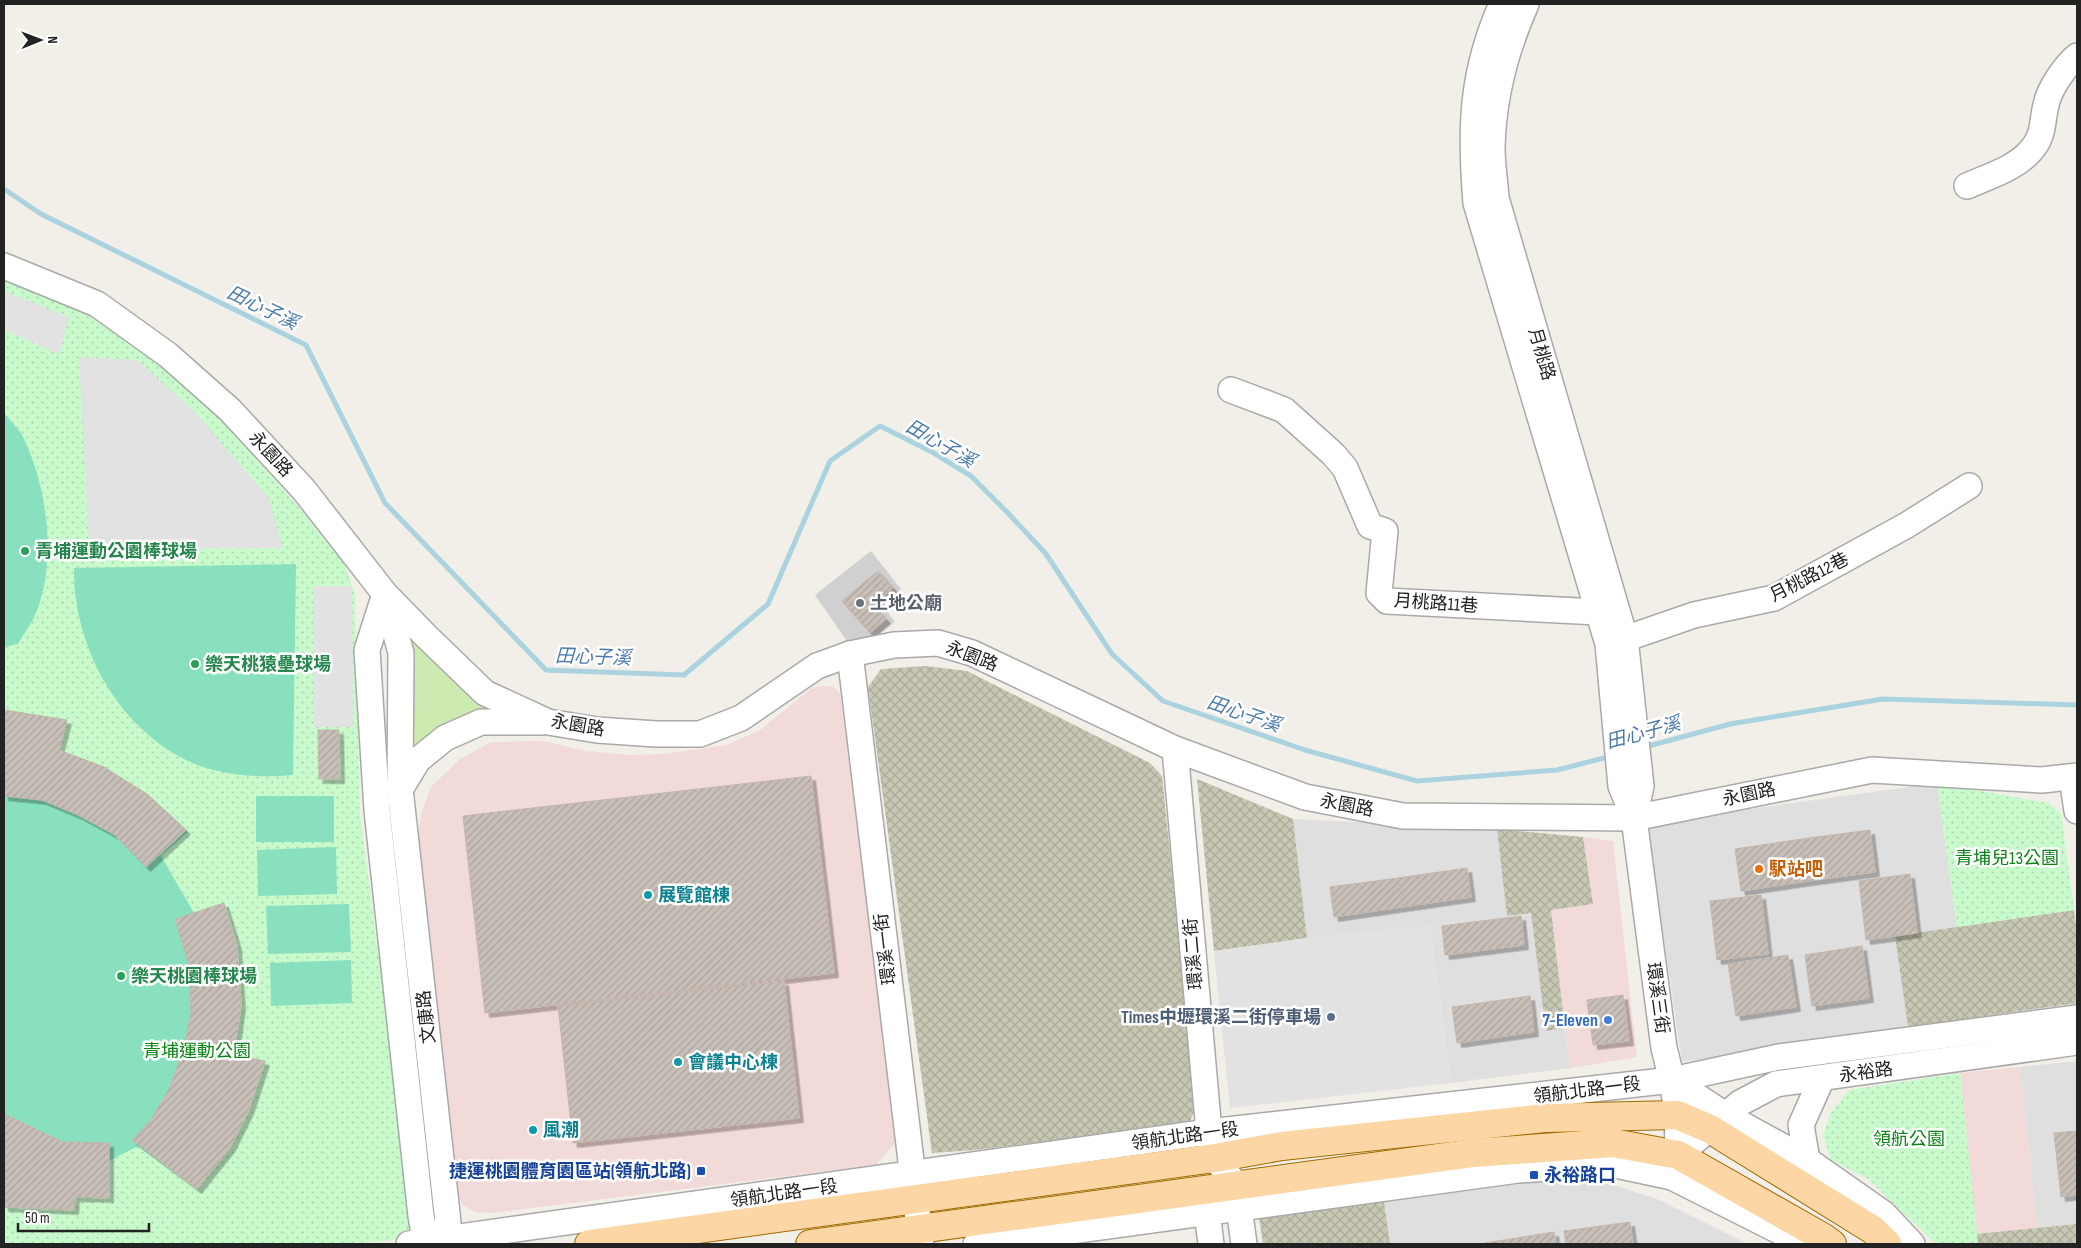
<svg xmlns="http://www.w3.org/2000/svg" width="2081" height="1248" font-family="'Sofia Sans Condensed','Noto Sans TC',sans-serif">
  <defs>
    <pattern id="construction-cross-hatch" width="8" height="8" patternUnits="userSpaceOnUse" patternTransform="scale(1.25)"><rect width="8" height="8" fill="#c7c7b4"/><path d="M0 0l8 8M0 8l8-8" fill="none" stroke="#abab9a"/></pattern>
    <pattern id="park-dots" width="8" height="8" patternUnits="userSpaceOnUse" patternTransform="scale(1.25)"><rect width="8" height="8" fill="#c8facc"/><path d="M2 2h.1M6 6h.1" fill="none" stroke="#acd6af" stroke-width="1.8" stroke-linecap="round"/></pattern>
    <pattern id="building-hatch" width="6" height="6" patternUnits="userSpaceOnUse" patternTransform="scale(1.25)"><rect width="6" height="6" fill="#c7bfb8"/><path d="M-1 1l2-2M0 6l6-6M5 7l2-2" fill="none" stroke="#aba49e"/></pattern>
    <filter id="shadow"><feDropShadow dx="4.5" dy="4.5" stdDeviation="0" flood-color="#0004"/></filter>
  </defs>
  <rect width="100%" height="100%" fill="#f2efe9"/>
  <!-- residential -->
  <g fill="#e0dfdf">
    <polygon points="1937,783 1957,927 1895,936 1908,1027 1682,1062 1647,823"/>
    <polygon points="1293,819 1497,829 1507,916 1531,913 1546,1030 1565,1028 1570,1068 1451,1083 1430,926 1307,938"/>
    <polygon points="2077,1061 2077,1224 2037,1228 2020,1067"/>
    <polygon points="1580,1174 1657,1199 1748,1244 1390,1244 1383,1195"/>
  </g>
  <!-- commercial -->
  <g fill="#f2dad9">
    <polygon points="825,686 834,687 840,694 842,706 895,1123 894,1144 876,1165 491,1213 475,1212 464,1206 458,1196 417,837 422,811 431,787 460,759 491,742 543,741 586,751 629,755 664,754 726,745 759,731 813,687"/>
    <polygon points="1583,837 1613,841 1637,1057 1570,1068 1551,910 1593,904"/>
    <polygon points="2020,1067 2037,1228 1976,1234 1960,1073"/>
  </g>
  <!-- religious -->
  <polygon fill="#d0d0d0" points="871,551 901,589 883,606 895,622 870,641 849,644 815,595"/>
  <!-- construction -->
  <g fill="url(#construction-cross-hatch)">
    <polygon points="926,666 967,671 1150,763 1162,776 1196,1106 1189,1124 975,1150 932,1153 868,687 881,669"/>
    <polygon points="1197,779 1293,819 1307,938 1214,951"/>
    <polygon points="1497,829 1583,837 1593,904 1551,910 1565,1028 1546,1031 1531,913 1507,916"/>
    <polygon points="2074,910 2077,933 2077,1003 1908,1027 1895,936"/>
    <polygon points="1383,1195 1390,1244 1263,1244 1259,1217"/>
    <polygon points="2077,1224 2077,1244 1978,1244 1976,1234"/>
  </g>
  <!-- grass -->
  <polygon fill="#cdebb0" points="414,644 426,648 483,701 482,711 412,753 402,653"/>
  <!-- park -->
  <g fill="url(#park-dots)">
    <polygon points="4,278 107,323 148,351 217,415 296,504 344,563 355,595 360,814 414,1224 405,1239 348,1244 4,1244"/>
    <polygon points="1937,783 2048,803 2061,813 2074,910 1957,927"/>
    <polygon points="1960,1073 1978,1244 1936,1244 1868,1179 1831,1160 1823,1136 1830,1114 1849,1090"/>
  </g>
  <!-- pitch -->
  <g fill="#88e0be">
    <path d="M4 413C10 421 19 429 23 437 47 486 57 559 37 610 33 622 24 633 18 644L4 647Z"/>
    <path d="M296 564 293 775C257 778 221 776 188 761 117 727 73 646 74 568Z"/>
    <polygon points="4,710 67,720 59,750 104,767 147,794 188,832 161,856 194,913 224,903 237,945 234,1055 265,1061 249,1110 230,1148 197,1189 138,1146 109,1161 109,1198 75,1197 74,1210 4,1207"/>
    <rect x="256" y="796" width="78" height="46"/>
    <polygon points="336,847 337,894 258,896 257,850"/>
    <polygon points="349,904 351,952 268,954 266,906"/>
    <polygon points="351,960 352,1003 271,1006 270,963"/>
  </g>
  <!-- parking -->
  <g fill="#e2e2e2">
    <polygon points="4,291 69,317 59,354 4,330"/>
    <polygon points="79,357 137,360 193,410 268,497 283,548 89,549"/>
    <polygon points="313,586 352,586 353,727 314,727"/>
    <polygon points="1430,926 1451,1083 1230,1108 1214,951 1307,938"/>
  </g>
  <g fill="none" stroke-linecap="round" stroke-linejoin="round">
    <!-- stream -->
    <g stroke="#aad3df" stroke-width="5">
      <polyline points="4,189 41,214 306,345 385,503 546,670 684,675 768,604 830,461 880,426 932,452 971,476 1007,512 1046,554 1112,654 1163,701 1305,750 1417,781 1557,770 1612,756"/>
      <polyline points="1645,747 1730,724 1883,699 2077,705"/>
    </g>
  </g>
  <!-- building -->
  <g fill="url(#building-hatch)" stroke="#c4b6ab" filter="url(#shadow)">
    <polygon points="878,571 893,588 873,605 886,619 870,633 842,601"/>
    <polygon points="4,710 67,720 59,750 104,767 147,794 186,830 146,867 115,835 78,815 42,800 4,796"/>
    <polygon points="318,730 339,730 340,779 319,779"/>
    <polygon points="811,776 834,973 485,1013 463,816"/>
    <polygon points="1870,830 1875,872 1808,881 1802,839"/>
    <polygon points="1802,839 1808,881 1741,891 1735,849"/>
    <polygon points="1467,868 1471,897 1402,907 1398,878"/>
    <polygon points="1910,874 1917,933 1866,940 1859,881"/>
    <polygon points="1398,878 1402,907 1334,917 1330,887"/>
    <polygon points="1761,895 1768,954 1717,960 1710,901"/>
    <polygon points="224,903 237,945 241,1006 234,1055 265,1061 249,1110 230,1148 197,1189 132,1140 151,1120 170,1087 184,1048 191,1011 188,962 175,919"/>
    <polygon points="1521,916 1524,945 1445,955 1442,926"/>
    <polygon points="1862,946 1869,998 1812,1006 1805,955"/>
    <polygon points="1788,955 1796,1007 1736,1016 1728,964"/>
    <polygon points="784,981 799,1118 573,1143 558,1006"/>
    <polygon points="1623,995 1629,1041 1593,1045 1587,1000"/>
    <polygon points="1530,996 1534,1032 1457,1043 1452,1007"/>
    <polygon points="4,1114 63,1142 109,1143 109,1198 75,1197 74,1210 4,1207"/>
    <polygon points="2077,1131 2077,1195 2061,1197 2054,1133"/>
    <polygon points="1630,1222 1633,1244 1566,1244 1564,1231"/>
    <polygon points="1554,1232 1556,1244 1485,1244 1485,1243"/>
  </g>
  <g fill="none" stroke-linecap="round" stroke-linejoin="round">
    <!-- minor casing -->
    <g stroke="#a9a9a9" stroke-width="28">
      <g id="minor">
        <path d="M1502 4C1471 73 1470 129 1476 203L1608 644 1621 786 1634 818 1664 1048C1675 1090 1684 1135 1672 1177"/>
        <path d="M1526 4C1506 49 1493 99 1492 148 1492 165 1495 182 1496 198L1625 638 1641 786 1634 818"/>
        <path d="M1967 186C1989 176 2018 168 2033 148 2044 135 2042 120 2046 105 2049 89 2065 66 2077 56"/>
        <polyline points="4,266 97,304 168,355 230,410 304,490 385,594 426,636 485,693 548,722 597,730 656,734 700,734 741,718 817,666 850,654 894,645 938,643 972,653 1175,749 1305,797 1403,816 1634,818 1872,770 2042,780 2077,776"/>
        <polyline points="1231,390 1284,410 1333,454 1345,468 1370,526 1385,531 1379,593 1387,601 1598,612"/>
        <polyline points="385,594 367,650 377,810 421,1216 423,1228 434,1244"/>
        <polyline points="386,597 401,653 400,789 447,1213 448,1224 434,1241"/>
        <polyline points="1610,644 1694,615 1774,598 1907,525 1969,486"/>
        <polyline points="850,654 921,1244"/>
        <polyline points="1175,749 1209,1132 1215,1158 1236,1185 1244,1244"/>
        <polyline points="2072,777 2077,811"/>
        <polyline points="401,788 418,760 445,738 481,722 541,722"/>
        <polyline points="1672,1080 1779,1057 2077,1018"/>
        <polyline points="1678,1155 1740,1103 1776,1084 2077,1042"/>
        <polyline points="1807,1160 1801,1125 1822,1078"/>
        <polyline points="1205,1196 1211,1244"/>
        <polyline points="409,1244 1209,1132 1672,1080 1725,1115 1807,1160 1884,1214 1912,1244"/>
        <polyline points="976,1244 1518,1170 1611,1164 1672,1177 1805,1244"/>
      </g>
    </g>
    <!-- major casing -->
    <g stroke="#a06b00" stroke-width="30">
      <g id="major">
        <polyline points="589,1244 1215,1158 1282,1146 1545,1118 1677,1115 1710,1129 1873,1230 1887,1244"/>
        <polyline points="810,1244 1474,1153 1613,1143 1678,1155 1824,1238 1832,1244"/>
      </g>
    </g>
    <!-- minor -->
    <use href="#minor" stroke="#fff" stroke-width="25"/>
    <!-- major -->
    <use href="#major" stroke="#fcd6a4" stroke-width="28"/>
  </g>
  <!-- markers -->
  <g fill="#2e9e5b" stroke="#fff" stroke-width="2">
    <circle cx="25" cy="551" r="5"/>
    <circle cx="195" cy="664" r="5"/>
    <circle cx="121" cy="976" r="5"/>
  </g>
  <circle fill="#6b7280" stroke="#fff" stroke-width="2" cx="860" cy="603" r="5"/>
  <circle fill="#e8710a" stroke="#fff" stroke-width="2" cx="1759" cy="869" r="5"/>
  <g fill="#0f9aa8" stroke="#fff" stroke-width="2">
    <circle cx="648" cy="895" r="5"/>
    <circle cx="678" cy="1062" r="5"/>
    <circle cx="533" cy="1130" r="5"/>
  </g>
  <circle fill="#5c6f8a" stroke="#fff" stroke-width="2" cx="1331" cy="1017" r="5"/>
  <circle fill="#3f7fe0" stroke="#fff" stroke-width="2" cx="1608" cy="1020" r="5"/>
  <g fill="#1a4fb4" stroke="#fff" stroke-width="2">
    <rect x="696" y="1166" width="10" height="10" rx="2.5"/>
    <rect x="1529" y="1170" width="10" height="10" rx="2.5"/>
  </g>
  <g text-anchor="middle" stroke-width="5" stroke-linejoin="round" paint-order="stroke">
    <!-- street labels -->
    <g font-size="18" fill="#222" stroke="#fff">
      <text transform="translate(1542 354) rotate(74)" y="6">月桃路</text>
      <text transform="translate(271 454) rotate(47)" y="6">永園路</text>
      <text transform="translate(1809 577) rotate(-27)" y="6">月桃路12巷</text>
      <text transform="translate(1436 603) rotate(4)" y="6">月桃路11巷</text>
      <text transform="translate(972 656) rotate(21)" y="6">永園路</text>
      <text transform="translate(578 725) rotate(10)" y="6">永園路</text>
      <text transform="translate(1749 794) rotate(-12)" y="6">永園路</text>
      <text transform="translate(1347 805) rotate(11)" y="6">永園路</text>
      <text transform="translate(885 949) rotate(-97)" y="6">環溪一街</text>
      <text transform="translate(1193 954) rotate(-95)" y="6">環溪二街</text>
      <text transform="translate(1658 998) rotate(82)" y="6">環溪三街</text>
      <text transform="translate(426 1017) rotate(-96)" y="6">文康路</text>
      <text transform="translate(1866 1072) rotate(-8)" y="6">永裕路</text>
      <text transform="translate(1587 1090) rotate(-7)" y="6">領航北路一段</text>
      <text transform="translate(1185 1136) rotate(-8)" y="6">領航北路一段</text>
      <text transform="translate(784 1193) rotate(-8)" y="6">領航北路一段</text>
    </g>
    <!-- leisure labels -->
    <g font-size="18" font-weight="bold" fill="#27864d" stroke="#fff" text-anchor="start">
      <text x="35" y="557">青埔運動公園棒球場</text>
      <text x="205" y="670">樂天桃猿壘球場</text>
      <text x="131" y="982">樂天桃園棒球場</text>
    </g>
    <!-- worship labels -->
    <g font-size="18" font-weight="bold" fill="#5b616d" stroke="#fff" text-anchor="start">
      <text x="870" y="609">土地公廟</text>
    </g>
    <!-- park labels -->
    <g font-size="18" fill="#0c8416" stroke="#fff">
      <text x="2007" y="864">青埔兒13公園</text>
      <text x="197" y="1057">青埔運動公園</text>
      <text x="1909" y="1145">領航公園</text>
    </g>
    <!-- food labels -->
    <g font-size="18" font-weight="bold" fill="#c56008" stroke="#fff" text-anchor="start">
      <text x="1769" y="875">駅站吧</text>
    </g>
    <!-- culture labels -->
    <g font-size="18" font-weight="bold" fill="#0d838f" stroke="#fff" text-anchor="start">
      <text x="658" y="901">展覽館棟</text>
      <text x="688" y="1068">會議中心棟</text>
      <text x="543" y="1136">風潮</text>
    </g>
    <!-- service labels -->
    <g font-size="18" font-weight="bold" fill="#4e5e75" stroke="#fff" text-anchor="end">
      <text x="1321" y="1023">Times中壢環溪二街停車場</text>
    </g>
    <!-- shop labels -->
    <g font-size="18" font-weight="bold" fill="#366cbe" stroke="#fff" text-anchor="end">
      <text x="1598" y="1026">7-Eleven</text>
    </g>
    <!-- transit labels -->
    <g font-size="18" font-weight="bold" fill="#164399" stroke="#fff" text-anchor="end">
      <text x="691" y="1177">捷運桃園體育園區站(領航北路)</text>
      <text x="1544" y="1181" text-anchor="start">永裕路口</text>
    </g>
    <!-- water labels -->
    <g font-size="19" font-style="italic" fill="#4a7aab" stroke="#fff">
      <text transform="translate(263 307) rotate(26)" y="7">田心子溪</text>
      <text transform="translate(941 443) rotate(30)" y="7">田心子溪</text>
      <text transform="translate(593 656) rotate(2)" y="7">田心子溪</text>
      <text transform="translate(1244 713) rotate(19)" y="7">田心子溪</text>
      <text transform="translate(1643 732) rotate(-15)" y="7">田心子溪</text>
    </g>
  </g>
  <!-- border -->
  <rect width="2081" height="1248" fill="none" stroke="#222222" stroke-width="10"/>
  <!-- north arrow -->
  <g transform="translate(40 40) rotate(89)" stroke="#ffffff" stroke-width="4" paint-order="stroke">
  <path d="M0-4L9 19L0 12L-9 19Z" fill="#222222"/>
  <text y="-8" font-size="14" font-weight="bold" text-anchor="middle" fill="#222222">N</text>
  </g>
  <!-- scale -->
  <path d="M18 1223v8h131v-8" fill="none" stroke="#222222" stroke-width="2.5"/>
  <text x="25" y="1223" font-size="15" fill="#222222" stroke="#ffffff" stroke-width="4" paint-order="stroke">50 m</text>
</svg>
